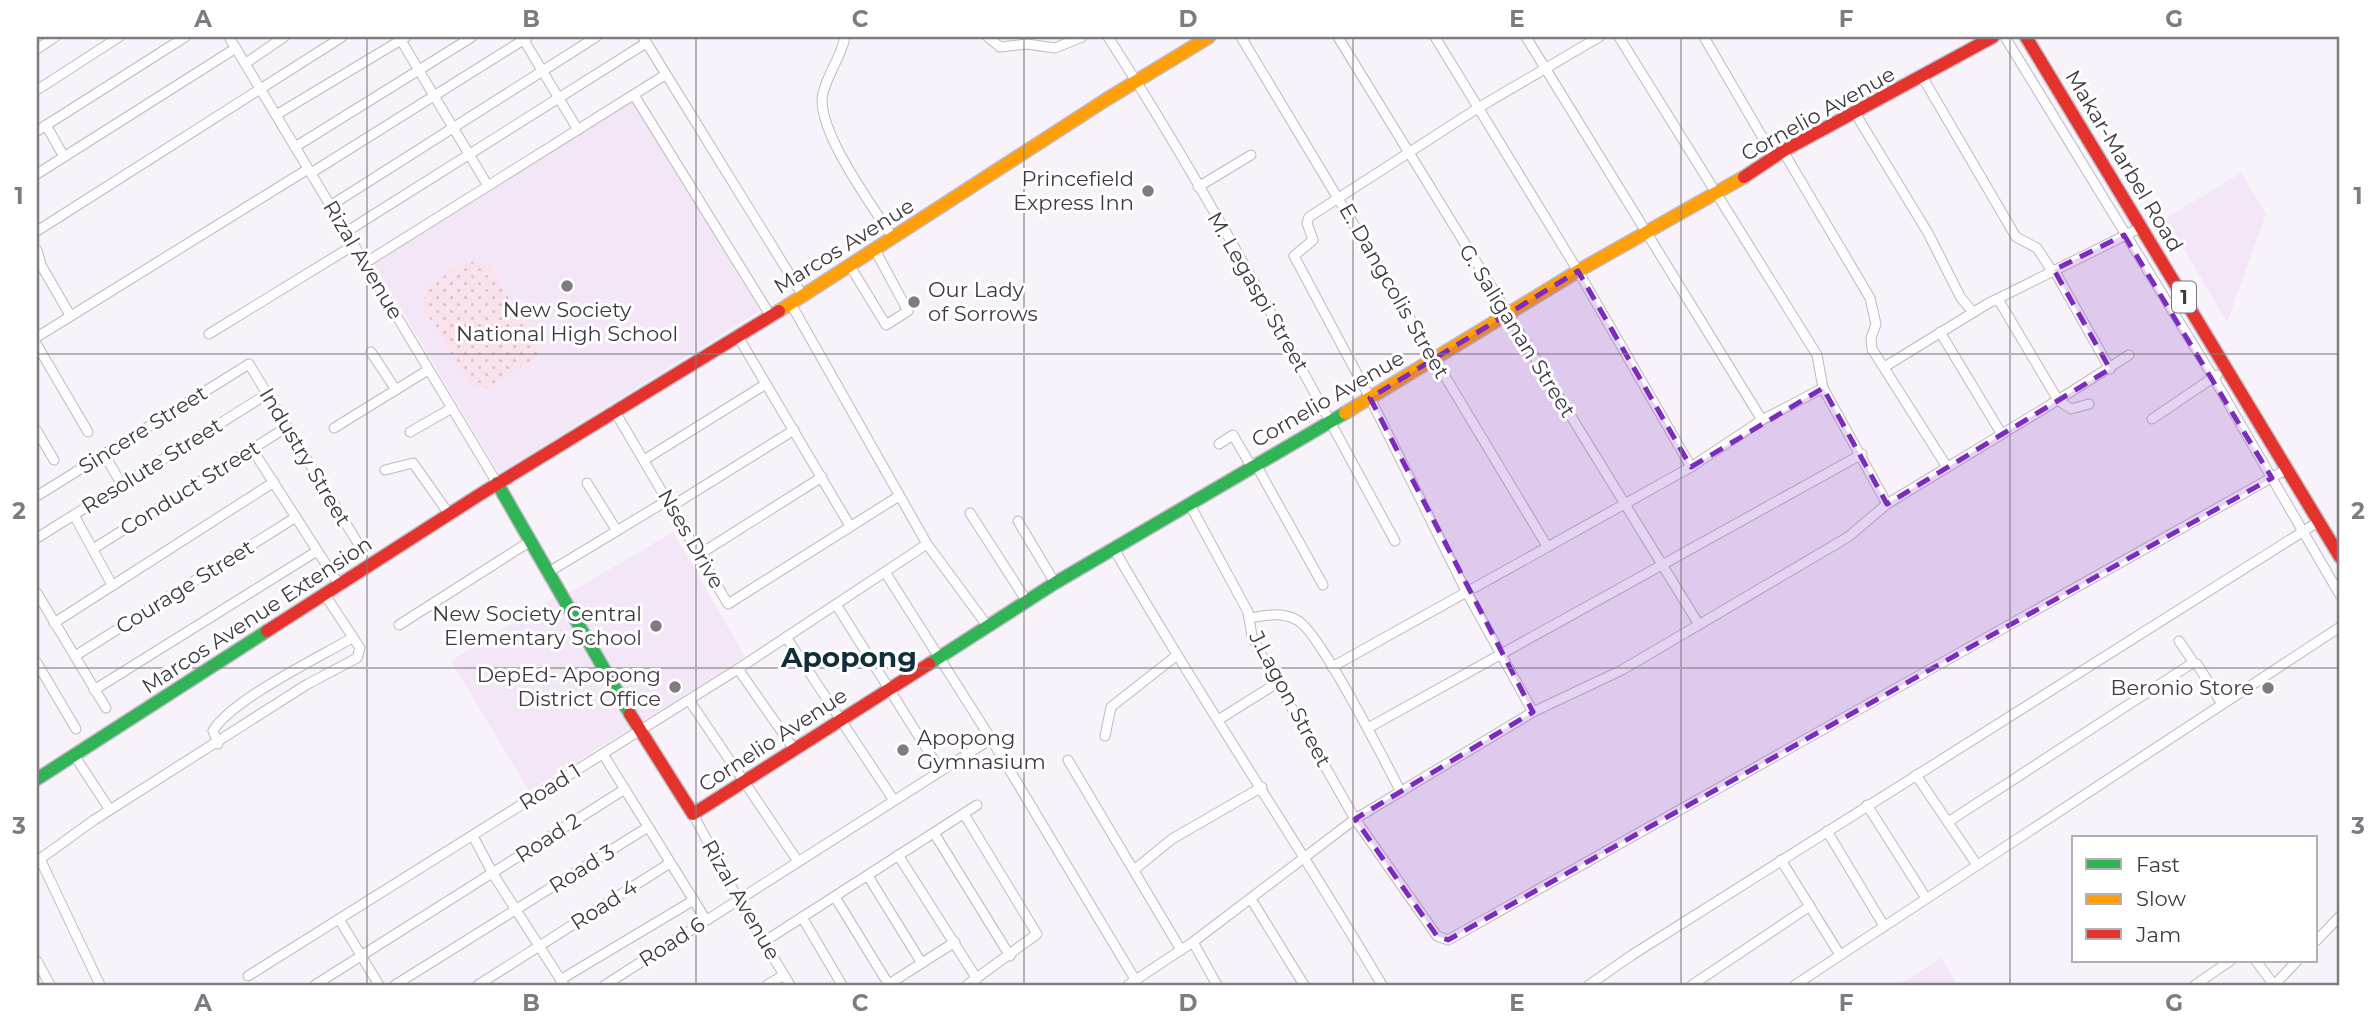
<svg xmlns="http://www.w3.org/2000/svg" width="2377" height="1022" font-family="Montserrat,sans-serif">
  <defs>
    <pattern id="green-dots" width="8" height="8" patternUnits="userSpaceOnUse" patternTransform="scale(1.75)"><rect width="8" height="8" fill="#f9e2ec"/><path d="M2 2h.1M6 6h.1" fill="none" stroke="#d6c3cc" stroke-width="1.8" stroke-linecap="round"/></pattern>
  </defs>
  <rect width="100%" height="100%" fill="#f8f2fa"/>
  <!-- built -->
  <g fill="#f3e7f7">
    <polygon points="632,98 760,311 499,473 373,262"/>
    <polygon points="2241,173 2266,214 2227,322 2166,218"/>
    <polygon points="673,532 745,657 641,722 566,595"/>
    <polygon points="556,596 630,729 529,791 451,661"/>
    <polygon points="1941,958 1958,985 1898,985"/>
  </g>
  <!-- green -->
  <polygon fill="url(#green-dots)" points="467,261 489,265 535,342 538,356 488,388 472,387 422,306 428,286"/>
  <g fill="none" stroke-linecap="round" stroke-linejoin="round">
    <!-- stream -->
    <polyline stroke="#b9baf6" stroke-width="2.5" points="1168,55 1197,37"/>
    <!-- street casing -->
    <g stroke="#bfb9c1" stroke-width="11">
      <g id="street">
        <polyline points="229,37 497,483"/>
        <polyline points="399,37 488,186"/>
        <polyline points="522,37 578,130"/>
        <polyline points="643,37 803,296"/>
        <path d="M845 37C841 57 828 73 823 93 814 128 874 208 893 238"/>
        <polyline points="988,37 1000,47 1027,44 1055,48 1082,37"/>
        <path d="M1108 37C1213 199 1302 371 1395 541"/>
        <polyline points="1241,37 1547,546"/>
        <polyline points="1338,37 1698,623"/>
        <polyline points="1435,37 1578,271 1691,467"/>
        <polyline points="1526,37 1762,420"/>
        <polyline points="1619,37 1817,355 1823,388 1887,504"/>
        <polyline points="1704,37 1774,157"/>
        <polyline points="2005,37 2213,377 2340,595"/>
        <polyline points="37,49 55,37"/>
        <polyline points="246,63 284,37"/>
        <polyline points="1923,78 2016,237 2037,248 2052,271"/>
        <polyline points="37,90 119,37"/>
        <polyline points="634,95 770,315"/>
        <polyline points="1855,113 1928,233 1961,298 1973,312"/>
        <polyline points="276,115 406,37"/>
        <polyline points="46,125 64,157"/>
        <polyline points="37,131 185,37"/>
        <polyline points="295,147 472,37"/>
        <polyline points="1783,151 1870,298 1876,324 1871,338 1872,349 1947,467"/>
        <polyline points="311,173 528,37"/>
        <polyline points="37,174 236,48"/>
        <polyline points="1198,187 1251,155"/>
        <polyline points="330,206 596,37"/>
        <polyline points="37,231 342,37"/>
        <polyline points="346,232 646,43"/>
        <polyline points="37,250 41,265 70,315"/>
        <polyline points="365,263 665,75"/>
        <polyline points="850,266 886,325 908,311 875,250"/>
        <polyline points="2054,270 2110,369"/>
        <polyline points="1998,299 2058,400 2129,355"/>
        <polyline points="791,304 927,544 986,624"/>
        <polyline points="1940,332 2001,433"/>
        <polyline points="209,334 354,245"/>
        <polyline points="737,335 850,526"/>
        <polyline points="37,337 308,169"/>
        <polyline points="37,345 88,432"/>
        <polyline points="371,352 396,390"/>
        <polyline points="1886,366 1987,304 2142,227"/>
        <polyline points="614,410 728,604 899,496"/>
        <polyline points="2152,419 2217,375"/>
        <polyline points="334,428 428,370"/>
        <polyline points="37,431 54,460"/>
        <polyline points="410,432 452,408"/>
        <polyline points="1219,444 1233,435 1251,466"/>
        <polyline points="252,449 340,586"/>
        <polyline points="104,454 122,485"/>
        <polyline points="644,460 766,384"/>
        <polyline points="1255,463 1323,585"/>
        <polyline points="385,470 413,463 449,514"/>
        <polyline points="587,483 617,531"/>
        <polyline points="37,496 249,364 362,550"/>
        <polyline points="1190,505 1248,612 1252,636 1261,654 1355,819 1437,936 1448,940 2287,469"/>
        <polyline points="672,506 794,430"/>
        <polyline points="970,513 1026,600"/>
        <polyline points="74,515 112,585"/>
        <polyline points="1018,521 1055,583"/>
        <polyline points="37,538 267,394"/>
        <polyline points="93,549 287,427"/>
        <path d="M1114 549C1199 697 1295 838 1382 985"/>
        <polyline points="700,554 822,477"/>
        <polyline points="885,572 991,739 1136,981"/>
        <polyline points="547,573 668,500"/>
        <polyline points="37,593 106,708"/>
        <polyline points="837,606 940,770"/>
        <path d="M1249 618C1265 615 1282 612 1297 620 1319 630 1386 764 1401 792"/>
        <polyline points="54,623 274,482"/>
        <polyline points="399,625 529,542"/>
        <polyline points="786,637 893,799"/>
        <polyline points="2179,641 2194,663"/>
        <polyline points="75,656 296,517"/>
        <polyline points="37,663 76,729"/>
        <polyline points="1332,667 1691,467 1762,420 1823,388"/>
        <polyline points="738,669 794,749"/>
        <polyline points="94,690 317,551"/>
        <polyline points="689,700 797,860"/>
        <polyline points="1533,712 1466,591 1370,398 1294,256 1313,240 1307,223 1309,217 1478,108 1599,37"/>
        <polyline points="1218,720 1277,683"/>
        <polyline points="1368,728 1862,454"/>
        <polyline points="1105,736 1111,707 1176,656"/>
        <path d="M218 744 213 731C231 700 318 658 352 638"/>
        <polyline points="603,754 706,920"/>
        <polyline points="74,755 110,810"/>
        <polyline points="1068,760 1181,950"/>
        <polyline points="1916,775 1977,865"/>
        <polyline points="1867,805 1926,898"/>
        <polyline points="693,814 738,899 790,985"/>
        <polyline points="964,814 1037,934 967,985"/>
        <polyline points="1948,822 2191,664 2197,664 2222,704"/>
        <polyline points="1827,831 1884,926"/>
        <polyline points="934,833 1010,956"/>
        <polyline points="473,836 493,874 564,985"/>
        <polyline points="898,855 977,979"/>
        <polyline points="1781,860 1840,955"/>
        <polyline points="1134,870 1172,839 1262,787"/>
        <polyline points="868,876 921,962"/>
        <polyline points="835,897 889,985"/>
        <polyline points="1251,899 1304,985"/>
        <polyline points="802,917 842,985"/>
        <polyline points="339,919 379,985"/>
        <polyline points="765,941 977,805"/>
        <polyline points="2316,941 2340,916"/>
        <polyline points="1193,942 1217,985"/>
        <polyline points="37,961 50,985"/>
        <polyline points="2256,961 2274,985"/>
        <polyline points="248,976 738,669 927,544"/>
        <polyline points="560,980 694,900"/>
        <polyline points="889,984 955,942"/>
        <polyline points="100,985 40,859 94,820 306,685 357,658 360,648 325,595"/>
        <polyline points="315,985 625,789"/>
        <polyline points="395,985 648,827"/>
        <polyline points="478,985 670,863"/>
        <polyline points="605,985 991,739"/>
        <polyline points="767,985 784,975"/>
        <polyline points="1128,985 1193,942 1355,819 1533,712 1622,670 1848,537 1887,504 2058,400 2071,409 2089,404"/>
        <polyline points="1589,985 1632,955 2318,522"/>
        <polyline points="1692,985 1810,906"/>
        <polyline points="1795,985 2340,627"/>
        <polyline points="2195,985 2230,961"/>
        <polyline points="2274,985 2297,961"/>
      </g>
    </g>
    <!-- fast casing -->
    <g stroke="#bfb9c1" stroke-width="15">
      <g id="fast">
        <polyline points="497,483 630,714"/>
        <polyline points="929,664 1055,583 1345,413"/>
        <polyline points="37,779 267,631"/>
      </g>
    </g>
    <!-- slow casing -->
    <g stroke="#bfb9c1" stroke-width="15">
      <g id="slow">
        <polyline points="779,311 1107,99 1209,37"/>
        <polyline points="1345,413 1578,271 1744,177"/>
      </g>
    </g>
    <!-- jam casing -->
    <g stroke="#bfb9c1" stroke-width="15">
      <g id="jam">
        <polyline points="2026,37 2340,557"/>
        <polyline points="1744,177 1783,151 1993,37"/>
        <polyline points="267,631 479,495 779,311"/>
        <polyline points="630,714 693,814 929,664"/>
      </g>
    </g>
    <!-- street -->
    <use href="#street" stroke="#fefdfe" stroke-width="9"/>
    <!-- fast -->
    <use href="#fast" stroke="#30b455" stroke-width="12"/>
    <!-- slow -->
    <use href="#slow" stroke="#ff9f0a" stroke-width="12"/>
    <!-- jam -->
    <use href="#jam" stroke="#e5322d" stroke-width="12"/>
  </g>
  <!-- marked area -->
  <path fill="#7b2cbf" fill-opacity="0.2" stroke="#7b2cbf" stroke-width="5" stroke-dasharray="14 9" stroke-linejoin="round" d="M2124 235 2272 478 1448 940 1437 936 1355 819 1533 712 1370 398 1578 271 1691 467 1823 388 1887 504 2110 369 2054 270Z"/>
  <!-- grid -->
  <path fill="none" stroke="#807a82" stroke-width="2" stroke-opacity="0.55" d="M367 37V985M696 37V985M1024 37V985M1353 37V985M1681 37V985M2010 37V985M37 354H2340M37 668H2340"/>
  <!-- markers -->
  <g fill="#807a82" stroke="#fff" stroke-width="2.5">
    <circle cx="1148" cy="191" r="7"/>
    <circle cx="567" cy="286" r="7"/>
    <circle cx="914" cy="302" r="7"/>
    <circle cx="656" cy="626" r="7"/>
    <circle cx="675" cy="687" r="7"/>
    <circle cx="2268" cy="688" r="7"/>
    <circle cx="903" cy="750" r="7"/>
  </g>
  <g text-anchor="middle" stroke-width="6" stroke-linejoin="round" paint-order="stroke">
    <!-- shield labels -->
    <rect fill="#fff" stroke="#79747b" stroke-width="2" x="2172" y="281.5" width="24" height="31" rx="5"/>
    <g font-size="19" font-weight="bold" fill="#403942">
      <text x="2184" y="304">1</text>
    </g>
    <!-- street labels -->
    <g font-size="21" fill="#403942" stroke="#fff">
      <text transform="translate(1818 114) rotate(-29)" y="7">Cornelio Avenue</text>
      <text transform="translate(2124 161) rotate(59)" y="7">Makar-Marbel Road</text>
      <text transform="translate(844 246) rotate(-32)" y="7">Marcos Avenue</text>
      <text transform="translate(363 260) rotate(59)" y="7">Rizal Avenue</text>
      <text transform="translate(1394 291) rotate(60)" y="7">E. Dangcolis Street</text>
      <text transform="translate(1258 292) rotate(60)" y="7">M. Legaspi Street</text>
      <text transform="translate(1517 331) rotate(58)" y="7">G. Saliganan Street</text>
      <text transform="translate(1328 399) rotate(-30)" y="7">Cornelio Avenue</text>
      <text transform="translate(143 430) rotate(-32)" y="7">Sincere Street</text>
      <text transform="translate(305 457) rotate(59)" y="7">Industry Street</text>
      <text transform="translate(152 466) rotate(-32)" y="7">Resolute Street</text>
      <text transform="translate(190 488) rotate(-32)" y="7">Conduct Street</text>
      <text transform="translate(691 539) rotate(60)" y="7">Nses Drive</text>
      <text transform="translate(185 587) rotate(-32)" y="7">Courage Street</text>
      <text transform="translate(257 615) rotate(-33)" y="7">Marcos Avenue Extension</text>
      <text transform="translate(1290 699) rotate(62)" y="7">J.Lagon Street</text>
      <text transform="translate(773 740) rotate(-33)" y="7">Cornelio Avenue</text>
      <text transform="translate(550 787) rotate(-32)" y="7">Road 1</text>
      <text transform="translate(548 838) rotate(-33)" y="7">Road 2</text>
      <text transform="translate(582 869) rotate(-32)" y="7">Road 3</text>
      <text transform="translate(741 900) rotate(60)" y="7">Rizal Avenue</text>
      <text transform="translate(604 905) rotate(-33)" y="7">Road 4</text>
      <text transform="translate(672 942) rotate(-33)" y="7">Road 6</text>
    </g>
    <!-- poi labels -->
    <g font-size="21" fill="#403942" stroke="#fff" text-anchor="end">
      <text x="1134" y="186">Princefield<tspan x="1134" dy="24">Express Inn</tspan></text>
      <text x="928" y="297" text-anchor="start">Our Lady<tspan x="928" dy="24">of Sorrows</tspan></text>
      <text x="567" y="317" text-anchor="middle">New Society<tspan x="567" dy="24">National High School</tspan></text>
      <text x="642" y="621">New Society Central<tspan x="642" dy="24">Elementary School</tspan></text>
      <text x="661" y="682">DepEd- Apopong<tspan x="661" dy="24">District Office</tspan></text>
      <text x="2254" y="695">Beronio Store</text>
      <text x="917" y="745" text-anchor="start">Apopong<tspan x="917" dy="24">Gymnasium</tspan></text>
    </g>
    <!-- district labels -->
    <g font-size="28" font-weight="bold" fill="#112f39" stroke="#fff">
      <text x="849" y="667">Apopong</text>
    </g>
  </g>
  <!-- border -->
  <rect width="2377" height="1022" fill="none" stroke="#ffffff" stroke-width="77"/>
  <!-- legend -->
  <rect x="2072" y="836" width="245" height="126" fill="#ffffff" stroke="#b3b0b3" stroke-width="2"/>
  <rect x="2086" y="859" width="35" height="10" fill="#30b455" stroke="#b3b0b3" stroke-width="2"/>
  <text x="2136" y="872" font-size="21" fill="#403942">Fast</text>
  <rect x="2086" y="894" width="35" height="10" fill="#ff9f0a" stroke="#b3b0b3" stroke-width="2"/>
  <text x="2136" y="906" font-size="21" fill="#403942">Slow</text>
  <rect x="2086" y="929" width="35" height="10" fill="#e5322d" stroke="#b3b0b3" stroke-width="2"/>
  <text x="2136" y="942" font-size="21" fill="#403942">Jam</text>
  <rect x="38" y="38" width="2300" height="946" fill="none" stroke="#807a82" stroke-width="2.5"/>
  <g font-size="23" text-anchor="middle" font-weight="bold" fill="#807a82">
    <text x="203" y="27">A</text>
    <text x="531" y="27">B</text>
    <text x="860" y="27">C</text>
    <text x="1188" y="27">D</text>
    <text x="1517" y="27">E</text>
    <text x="1846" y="27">F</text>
    <text x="2174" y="27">G</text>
    <text x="19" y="204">1</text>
    <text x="2358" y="204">1</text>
    <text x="19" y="519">2</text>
    <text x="2358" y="519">2</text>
    <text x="19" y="834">3</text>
    <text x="2358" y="834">3</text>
    <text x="203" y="1011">A</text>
    <text x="531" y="1011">B</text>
    <text x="860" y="1011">C</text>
    <text x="1188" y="1011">D</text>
    <text x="1517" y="1011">E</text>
    <text x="1846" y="1011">F</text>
    <text x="2174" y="1011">G</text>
  </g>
</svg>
